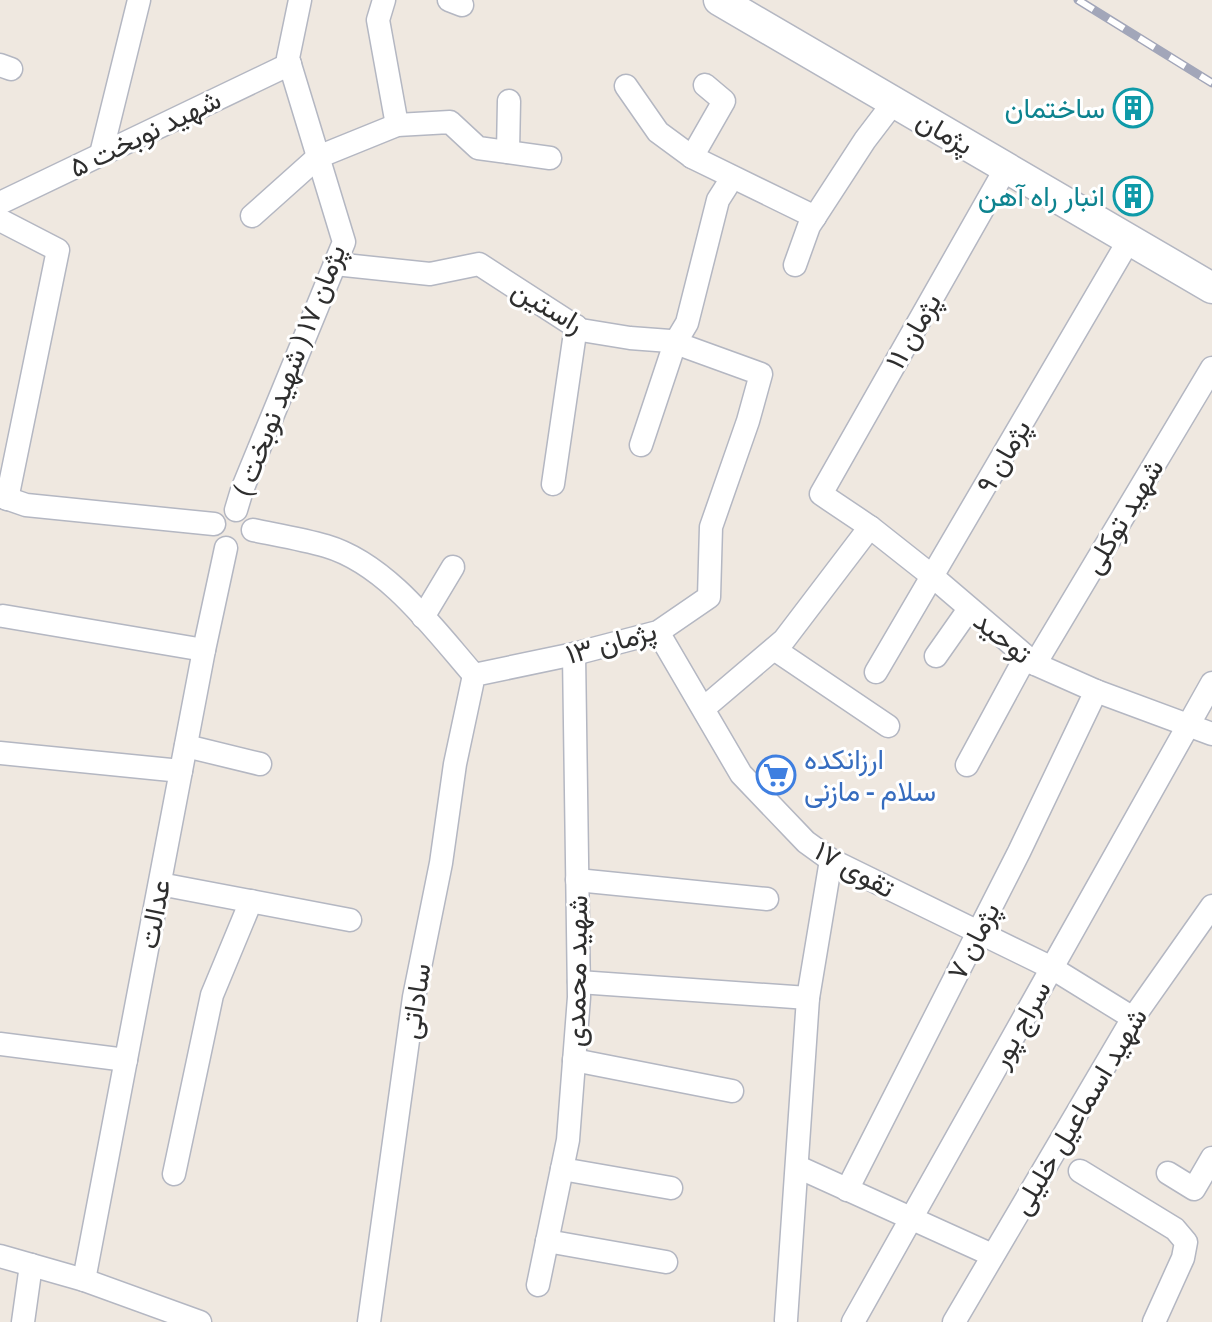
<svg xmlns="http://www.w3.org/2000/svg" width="1212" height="1322" font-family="'Archivo Narrow',Vazirmatn,sans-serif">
  <rect width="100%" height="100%" fill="#efe8e0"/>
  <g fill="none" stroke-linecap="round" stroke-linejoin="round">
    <!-- street casing -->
    <g stroke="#b4b7c2" stroke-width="25">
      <g id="street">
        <polyline points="384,0 378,20 397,125"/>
        <polyline points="449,0 462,5"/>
        <polyline points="0,65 11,69"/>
        <polyline points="626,86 658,132 692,157 815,217"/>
        <polyline points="508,152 509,101"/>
        <polyline points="101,154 139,0"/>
        <polyline points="692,157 724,101 705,85"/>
        <polyline points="1006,168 821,494 870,527 932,576 1035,664 1096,691 1212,734"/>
        <polyline points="0,203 290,64"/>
        <polyline points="252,216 318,157 397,125 450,122 478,148 550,158"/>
        <polyline points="0,220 58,250 7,499"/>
        <polyline points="335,264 430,274 479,264 581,330 630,338 670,341 761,374 748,421 711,527 709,597 658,632 574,654 474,675 455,764 441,863 414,997 369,1322"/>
        <polyline points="795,265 809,226 865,140 894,102"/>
        <polyline points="641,445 675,343 687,323 718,200 732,178"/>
        <polyline points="553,484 576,326"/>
        <polyline points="0,496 26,505 214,524"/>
        <polyline points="236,510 242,490 344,242 288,58 300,0"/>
        <path d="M253 530C277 535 302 539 326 546 387 564 434 629 474 675"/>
        <polyline points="3,616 204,650"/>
        <polyline points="423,617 453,567"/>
        <polyline points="658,632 741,774 806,842 831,860 1052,968 1133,1018"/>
        <polyline points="774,649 888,726"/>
        <polyline points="936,656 969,609"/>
        <polyline points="1035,664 1212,368"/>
        <polyline points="876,672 1129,240"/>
        <polyline points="704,708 784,640 870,527"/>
        <polyline points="186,746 260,764"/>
        <polyline points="0,753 181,771"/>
        <polyline points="967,765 1025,658"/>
        <polyline points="577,880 767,899"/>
        <polyline points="160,884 350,920"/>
        <polyline points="579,982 808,998"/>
        <polyline points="0,1044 126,1060"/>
        <polyline points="574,1060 732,1091"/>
        <polyline points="798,1167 992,1255"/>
        <polyline points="562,1169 671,1188"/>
        <polyline points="1080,1171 1175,1229 1186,1242 1183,1258 1154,1322"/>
        <polyline points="1168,1173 1194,1189 1212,1158"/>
        <polyline points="174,1174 212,995 251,901"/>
        <polyline points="847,1190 1019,852 1096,691"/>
        <polyline points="547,1241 666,1262"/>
        <polyline points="0,1256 84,1280 200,1322"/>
        <polyline points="84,1280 204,650 226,548"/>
        <polyline points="538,1285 568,1140 579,997 574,654"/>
        <polyline points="786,1320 808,998 831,860"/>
        <polyline points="23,1322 31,1265"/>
        <polyline points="853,1322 1212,683"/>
        <polyline points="954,1322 1133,1018 1212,906"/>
      </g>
    </g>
    <!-- secondary casing -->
    <g stroke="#b4b7c2" stroke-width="33">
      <polyline id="secondary" points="719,0 1212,288"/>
    </g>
    <!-- street -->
    <use href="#street" stroke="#fff" stroke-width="22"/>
    <!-- secondary -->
    <use href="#secondary" stroke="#fff" stroke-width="30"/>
    <!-- rail casing -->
    <g stroke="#a2a6b9" stroke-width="9">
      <polyline id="rail" points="1078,0 1212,83"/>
    </g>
    <!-- rail -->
    <use href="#rail" stroke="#fff" stroke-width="6" stroke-dasharray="18" stroke-linecap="butt"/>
  </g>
  <!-- icons -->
  <defs>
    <g id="building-ring" transform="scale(2)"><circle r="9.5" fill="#fff" stroke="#0f9aa8" stroke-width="1.5"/><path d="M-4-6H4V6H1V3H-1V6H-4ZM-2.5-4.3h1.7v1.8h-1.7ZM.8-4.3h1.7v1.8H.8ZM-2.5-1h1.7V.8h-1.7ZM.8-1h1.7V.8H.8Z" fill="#0f9aa8"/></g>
    <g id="supermarket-ring" transform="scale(2)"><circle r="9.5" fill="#fff" stroke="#3f7fe0" stroke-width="1.5"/><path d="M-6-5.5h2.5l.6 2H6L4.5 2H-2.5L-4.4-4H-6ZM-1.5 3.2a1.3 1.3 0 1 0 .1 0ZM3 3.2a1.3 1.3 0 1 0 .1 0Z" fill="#3f7fe0"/></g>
  </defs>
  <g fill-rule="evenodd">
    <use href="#building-ring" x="1133" y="108"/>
    <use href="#building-ring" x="1133" y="196"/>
    <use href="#supermarket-ring" x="776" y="775"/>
  </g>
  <g text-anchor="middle" stroke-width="6" stroke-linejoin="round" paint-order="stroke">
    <!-- culture labels -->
    <g font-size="28" fill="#0d838f" stroke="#fff" text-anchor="end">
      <text x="1105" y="118">ساختمان</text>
      <text x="1105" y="206">انبار راه آهن</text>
    </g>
    <!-- street labels -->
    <g font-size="28" fill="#2e2e2e" stroke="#fff">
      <text transform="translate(945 132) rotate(30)" y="10">پژمان</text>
      <text transform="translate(145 133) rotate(-26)" y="10">شهید نوبخت ۵</text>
      <text transform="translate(548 306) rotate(30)" y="10">راستین</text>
      <text transform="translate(913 331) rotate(-60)" y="10">پژمان ۱۱</text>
      <text transform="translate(289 370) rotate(-69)" y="10">پژمان ۱۷ ( شهید نوبخت )</text>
      <text transform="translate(1003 456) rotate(-60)" y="10">پژمان ۹</text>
      <text transform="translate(1123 516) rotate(-59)" y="10">شهید توکلی</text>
      <text transform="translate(1003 637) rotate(39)" y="10">توحید</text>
      <text transform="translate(611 642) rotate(-16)" y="10">پژمان ۱۳</text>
      <text transform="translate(855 869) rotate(29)" y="10">تقوی ۱۷</text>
      <text transform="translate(154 914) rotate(-79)" y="10">عدالت</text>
      <text transform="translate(973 941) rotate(-63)" y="10">پژمان ۷</text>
      <text transform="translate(576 971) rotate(-89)" y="10">شهید محمدی</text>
      <text transform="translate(415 1001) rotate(-81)" y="10">ساداتی</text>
      <text transform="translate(1020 1024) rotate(-61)" y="10">سراج پور</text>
      <text transform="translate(1079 1111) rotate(-59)" y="10">شهید اسماعیل خلیلی</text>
    </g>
    <!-- shop labels -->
    <g font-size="28" fill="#366cbe" stroke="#fff" text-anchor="start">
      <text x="804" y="769">ارزانکده<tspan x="804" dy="32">سلام - مازنی</tspan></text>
    </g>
  </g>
</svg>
